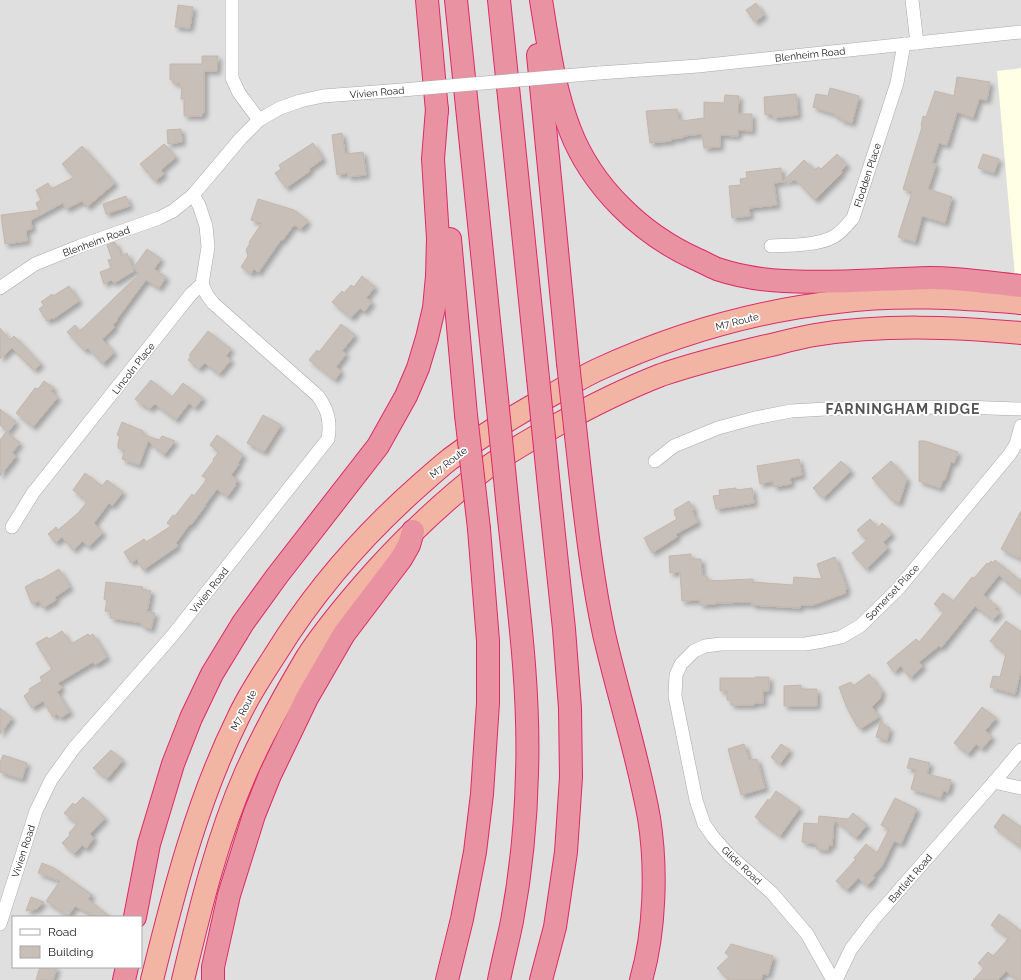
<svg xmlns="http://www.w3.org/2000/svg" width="1021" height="980" font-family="Raleway,sans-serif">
  <defs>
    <filter id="shadow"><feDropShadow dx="3.5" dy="3.5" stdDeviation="2" flood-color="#0004"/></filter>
  </defs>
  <rect width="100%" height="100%" fill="#f2efe9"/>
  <!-- residential -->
  <path fill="#e0dfdf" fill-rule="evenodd" d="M0 0H1021V980H0ZM13 917H141V967H13Z"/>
  <!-- education -->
  <polygon fill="#ffffe5" points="1021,68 1021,277 1015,276 997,71"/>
  <!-- building -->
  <g fill="#c7bfb8" stroke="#c4b6ab" filter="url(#shadow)">
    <polygon points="756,3 764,15 755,22 746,10"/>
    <polygon points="178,5 193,7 190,28 175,27"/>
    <polygon points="202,56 218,56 217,71 204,71 204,113 203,113 202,116 184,116 184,99 181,99 182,87 180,87 180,83 173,83 173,80 170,80 170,64 202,64"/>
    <polygon points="957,77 990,82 987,100 979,99 973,118 957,112 947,145 939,143 932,163 936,164 928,189 952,197 945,223 922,216 915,242 898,237 912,192 903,189 922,127 921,126 923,116 926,117 935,91 954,96"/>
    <polygon points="830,88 859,96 852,123 841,120 841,118 835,116 835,114 813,107 816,94 828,96"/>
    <polygon points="796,94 798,115 773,118 772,114 765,115 764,97"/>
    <polygon points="725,95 739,96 738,114 752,114 752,131 738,130 738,136 720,135 720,147 704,148 702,134 683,136 683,138 671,139 671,141 650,143 646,111 677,109 678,119 681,119 682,121 704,118 704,102 724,103"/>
    <polygon points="181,129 182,142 168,144 167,130"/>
    <polygon points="342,133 345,154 363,152 366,175 348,177 348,173 337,175 332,135"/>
    <polygon points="313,143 323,159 309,169 310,171 286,188 275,173 281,169 279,165"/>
    <polygon points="164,144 176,157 161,170 164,174 155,181 140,164"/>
    <polygon points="82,146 115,183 87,207 82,201 66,209 63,203 31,220 32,229 26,230 27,241 5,244 1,215 39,210 36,203 41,200 36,190 48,183 51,189 74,177 62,164"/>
    <polygon points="837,154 847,165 841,171 842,173 815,200 796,180 782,182 804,160 815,170 818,167 821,169"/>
    <polygon points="983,154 999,159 994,173 978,168"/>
    <polygon points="781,168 782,182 774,183 777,205 749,208 750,216 732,218 729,186 741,185 740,179 747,178 746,172"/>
    <polygon points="126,196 130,206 106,214 103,204"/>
    <polygon points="258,199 294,210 308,221 301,229 294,225 282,241 281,240 258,273 254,269 251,274 241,267 248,256 246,250 250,243 249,242 262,223 251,220"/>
    <polygon points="115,242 121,256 127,253 134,271 114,283 111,280 104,284 100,272 111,268 108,260 112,259 107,245"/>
    <polygon points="147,249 161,259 154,269 166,277 159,288 146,280 117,319 118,320 113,325 115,327 102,339 114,352 103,364 88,348 85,351 67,332 75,325 80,331 139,274 134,267"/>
    <polygon points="362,276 375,287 366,298 372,302 364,312 360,308 351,318 332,302 342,291 344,293 351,285 354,287"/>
    <polygon points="69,286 79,301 53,319 52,318 47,321 39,309 44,305 41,302 52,294 53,296"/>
    <polygon points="341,324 355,335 342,351 346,354 336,367 341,371 335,380 309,360 317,350 319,352"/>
    <polygon points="0,328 10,340 14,336 41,364 34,370 12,348 0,359"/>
    <polygon points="208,331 231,349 226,356 231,360 219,374 205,363 199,369 188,360 191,356 189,355"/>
    <polygon points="151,380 172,397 183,383 203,398 195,408 189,403 176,420 155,404 150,409 144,405 143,406 135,399"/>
    <polygon points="44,381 54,388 51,391 58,397 33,427 16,413 35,388 38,389"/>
    <polygon points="0,409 16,422 8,432 0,425"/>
    <polygon points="263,415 281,425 264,452 247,443"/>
    <polygon points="122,422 143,431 142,434 159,440 162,436 175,441 164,455 148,441 139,465 122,459 125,450 118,448 118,443 120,436 117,435"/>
    <polygon points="6,432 20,443 12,453 16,456 0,476 0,440"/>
    <polygon points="217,435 243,455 238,463 239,464 231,475 238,480 235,484 236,485 227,497 217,489 205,505 206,505 191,525 190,524 176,543 178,546 143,570 137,559 131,563 124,552 144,539 146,542 171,526 167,523 173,515 175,516 192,494 194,496 207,479 202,476 214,460 213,459 219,452 210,445"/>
    <polygon points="919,441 925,441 958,452 954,463 951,462 945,480 943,480 940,488 919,481"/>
    <polygon points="799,459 802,475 790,478 791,484 774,487 773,481 760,484 757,466"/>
    <polygon points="841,461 851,471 823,498 813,488"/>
    <polygon points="891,461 907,479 899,503 892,500 872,478"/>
    <polygon points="85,473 102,486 107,480 123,492 112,506 109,503 94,523 103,533 88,547 83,541 73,550 62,537 56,543 48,534 56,527 58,530 78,513 87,502 73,490"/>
    <polygon points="736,488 736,490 752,488 754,503 716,509 713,496 720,495 719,490"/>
    <polygon points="689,501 694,510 692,511 698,522 676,534 677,537 652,553 644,538 677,519 674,513 675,513 674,510"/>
    <polygon points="1021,511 1021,559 1001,549"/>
    <polygon points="870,519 878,528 882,523 892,534 883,542 888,548 866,569 852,553 867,540 857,530"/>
    <polygon points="691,554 691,559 701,559 702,576 707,576 707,581 753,579 753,582 793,585 794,577 822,579 817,564 835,557 847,589 845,590 846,593 813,605 800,605 800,608 752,605 752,602 716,603 716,604 700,605 700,600 682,601 680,572 670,573 669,556"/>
    <polygon points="995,560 1021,581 1021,594 999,575 983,595 997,606 995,609 1000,612 993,620 975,606 941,648 939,646 919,662 923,666 910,678 901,666 894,672 887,663 916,639 919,642 930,629 944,612 934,604 943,593 953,601 972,577 974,578 987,563 989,564 991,561 994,563"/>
    <polygon points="59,569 70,587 55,597 56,600 43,608 39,601 32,604 25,587 39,579 40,580"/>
    <polygon points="106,582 143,587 142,589 151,591 147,612 155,613 151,629 142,626 142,623 110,618 111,612 105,611 107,600 104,599"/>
    <polygon points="1006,621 1021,632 1021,670 1015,694 990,687 993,676 1000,677 1006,654 990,641"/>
    <polygon points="62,631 71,644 88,634 90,636 93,634 107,657 95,665 93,662 58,683 62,688 57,692 70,712 60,718 57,714 53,717 43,701 32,708 24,696 30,691 29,689 42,681 40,677 52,669 36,643 47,637 49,639"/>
    <polygon points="869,674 882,691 880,699 872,707 879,717 860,729 858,725 857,726 847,708 839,687 851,682 853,686"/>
    <polygon points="755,677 769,677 769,691 763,691 763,703 754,703 754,705 731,705 731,700 727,700 727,691 720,691 720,678 755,678"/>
    <polygon points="801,685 801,689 817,689 817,706 784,706 784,686"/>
    <polygon points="982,707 996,718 985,731 992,737 982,749 976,744 968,754 954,743"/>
    <polygon points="0,708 12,718 0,734"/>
    <polygon points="881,720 886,727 890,728 887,740 876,737"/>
    <polygon points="744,744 749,760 757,759 765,788 741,795 728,749"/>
    <polygon points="781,744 790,750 780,764 771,757"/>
    <polygon points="111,750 123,760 107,779 93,768"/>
    <polygon points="3,755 27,763 22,779 0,772 0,763"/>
    <polygon points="910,758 930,763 927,774 951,780 948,792 943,791 941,798 911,789 916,770 907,768"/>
    <polygon points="776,791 800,808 780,836 755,817 768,799 769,801"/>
    <polygon points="83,797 105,818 90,834 94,838 86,849 82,845 74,854 62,843 70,835 69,833 77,824 64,813 73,803 75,805"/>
    <polygon points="895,798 917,809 901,844 894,841 882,866 873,876 875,877 867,886 858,878 847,890 836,881 856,859 854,858 866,844 877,853 889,829 881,825"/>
    <polygon points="853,813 867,825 856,838 834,819 832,846 829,845 828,850 816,849 817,844 802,842 804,823 818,824 819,816 848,819"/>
    <polygon points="1003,814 1021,827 1021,847 994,827"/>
    <polygon points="42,863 54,868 92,895 88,899 110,917 97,917 75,906 68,916 46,901 60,881 38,873"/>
    <polygon points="31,897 44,902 37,909 26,911"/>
    <polygon points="999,914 1021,931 1021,980 1017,980 1006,971 998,980 973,980 984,968 978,963 988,952 993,956 1009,938 991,925"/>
    <polygon points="731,944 773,956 768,975 763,974 761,980 729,980 717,968 730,956 725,953"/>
    <polygon points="40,967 57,967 53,980 36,980"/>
  </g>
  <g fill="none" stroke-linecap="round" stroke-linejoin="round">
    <!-- minor casing -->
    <g stroke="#a9a9a9" stroke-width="14">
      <g id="minor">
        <polyline points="232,0 232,78 239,93 259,120"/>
        <polyline points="912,0 917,43"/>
        <polyline points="599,73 698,66 1021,32"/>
        <path d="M771 246C789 245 816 246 833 237 841 233 847 225 853 218L897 83 904 44"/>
        <polyline points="0,288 35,264 80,246 159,218 173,211 193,195 241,138 259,120 280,108 300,101 323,96 402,90"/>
        <polyline points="655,461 674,446 718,428 755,418 791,411 843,408 961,407 1021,409"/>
        <polyline points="12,527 33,493 191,294 202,284 208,247 206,226 199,205 193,195"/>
        <polyline points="994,782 1021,788"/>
        <path d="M0 924 36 811 51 780 74 748 172 636 328 439C331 422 328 410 318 396L213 303 207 295 202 284"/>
        <polyline points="833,980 807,934 772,893 729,855 714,838 704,824 696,800 675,696 676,675 681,664 694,651 705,646 721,644 805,644 823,641 841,637 860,626 898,589 1010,454 1016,444 1021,426"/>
        <polyline points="836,980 851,949 873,920 994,782 1021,750"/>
      </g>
    </g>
    <!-- trunk casing -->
    <g stroke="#dc2a67" stroke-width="24">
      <g id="trunk">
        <path d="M152 980C174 891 197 801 238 718 248 696 262 675 275 655 315 590 365 533 422 483 431 475 440 467 450 459 481 436 514 416 548 397 564 388 580 378 597 370 673 335 754 311 837 302 899 294 960 298 1021 303"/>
        <path d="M183 980C200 909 217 838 246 772 264 732 285 694 307 657 327 626 352 597 377 569 410 533 446 499 485 469 507 453 531 439 555 426 589 407 625 389 661 375 693 364 725 356 758 348 777 344 796 338 815 335 884 324 952 327 1021 333"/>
      </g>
    </g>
    <!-- motorway casing -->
    <g stroke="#dc2a67" stroke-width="24">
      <g id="motorway">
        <polyline points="427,0 437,111"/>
        <polyline points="456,0 497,399"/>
        <polyline points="499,0 538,378"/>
        <path d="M541 0C548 43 554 89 570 130 592 187 641 234 696 259 703 262 710 266 717 269 738 276 762 280 784 281 833 284 882 279 930 278 961 278 991 283 1021 286"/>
        <polyline points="538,55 568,363"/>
        <polyline points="450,239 466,415"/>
        <path d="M581 481C587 532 593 583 604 634 618 695 638 756 649 818 657 868 655 932 641 980"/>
        <polyline points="135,917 149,844 173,764 191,718 212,674 243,623 277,576 378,446 406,396 418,368 427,338 434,308 437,276 438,238 433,159 437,109"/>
        <polyline points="124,980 127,967"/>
        <polyline points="213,980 213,967 229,895 254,815 270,775 307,698 344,634 401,559 409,545 413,531"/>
        <polyline points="447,980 462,919 475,852 482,794 488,703 488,641 479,529"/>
        <path d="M499 980C503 960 508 941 512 921 521 872 526 822 527 773 530 685 517 597 508 509"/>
        <polyline points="541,980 555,927 566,852 571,777 570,708 564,629 550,497"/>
      </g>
    </g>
    <!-- minor -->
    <use href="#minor" stroke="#fff" stroke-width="13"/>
    <!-- trunk -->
    <use href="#trunk" stroke="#f2b4a3" stroke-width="22"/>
    <!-- motorway -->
    <use href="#motorway" stroke="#e892a2" stroke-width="22"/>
    <!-- minor-bridge casing -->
    <g stroke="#a9a9a9" stroke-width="14" stroke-linecap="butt">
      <polyline id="minor-bridge" points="402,90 599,73"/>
    </g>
    <!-- motorway-bridge casing -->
    <g stroke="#dc2a67" stroke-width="24" stroke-linecap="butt">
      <g id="motorway-bridge">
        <polyline points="568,363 581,481"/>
        <polyline points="538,378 550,497"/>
        <polyline points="497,399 508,509"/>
        <polyline points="466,415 479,529"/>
      </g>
    </g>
    <!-- minor-bridge -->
    <use href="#minor-bridge" stroke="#fff" stroke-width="13"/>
    <!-- motorway-bridge -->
    <use href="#motorway-bridge" stroke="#e892a2" stroke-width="22"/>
  </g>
  <g text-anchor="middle" stroke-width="3.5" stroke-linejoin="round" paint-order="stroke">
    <!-- street labels -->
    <g font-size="10" fill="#222" stroke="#fff">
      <text transform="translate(810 54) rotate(-6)" y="4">Blenheim Road</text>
      <text transform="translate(377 92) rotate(-5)" y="4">Vivien Road</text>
      <text transform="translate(867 175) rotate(-72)" y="4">Flodden Place</text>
      <text transform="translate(96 241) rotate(-20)" y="4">Blenheim Road</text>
      <text transform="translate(737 321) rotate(-14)" y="4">M7 Route</text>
      <text transform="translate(133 368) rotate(-52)" y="4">Lincoln Place</text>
      <text transform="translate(448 462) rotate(-38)" y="4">M7 Route</text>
      <text transform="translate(209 590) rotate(-52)" y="4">Vivien Road</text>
      <text transform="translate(892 592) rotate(-47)" y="4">Somerset Place</text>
      <text transform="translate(243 710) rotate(-62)" y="4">M7 Route</text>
      <text transform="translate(23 851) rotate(-72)" y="4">Vivien Road</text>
      <text transform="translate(742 865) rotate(43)" y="4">Glide Road</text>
      <text transform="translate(910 878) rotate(-49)" y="4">Bartlett Road</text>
    </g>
    <!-- district labels -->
    <g font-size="14" font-weight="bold" letter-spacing="1" fill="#555" stroke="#fff">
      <text x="903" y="414">FARNINGHAM RIDGE</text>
    </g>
  </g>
  <!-- legend -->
  <rect x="12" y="916" width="130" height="52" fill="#ffffff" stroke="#a7a7a7"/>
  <rect x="20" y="929" width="20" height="6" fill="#ffffff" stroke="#a7a7a7"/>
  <text x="48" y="936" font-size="12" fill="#222222">Road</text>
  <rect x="20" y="946" width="20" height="12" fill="#c7bfb8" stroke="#a7a7a7"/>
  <text x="48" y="956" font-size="12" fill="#222222">Building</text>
</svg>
